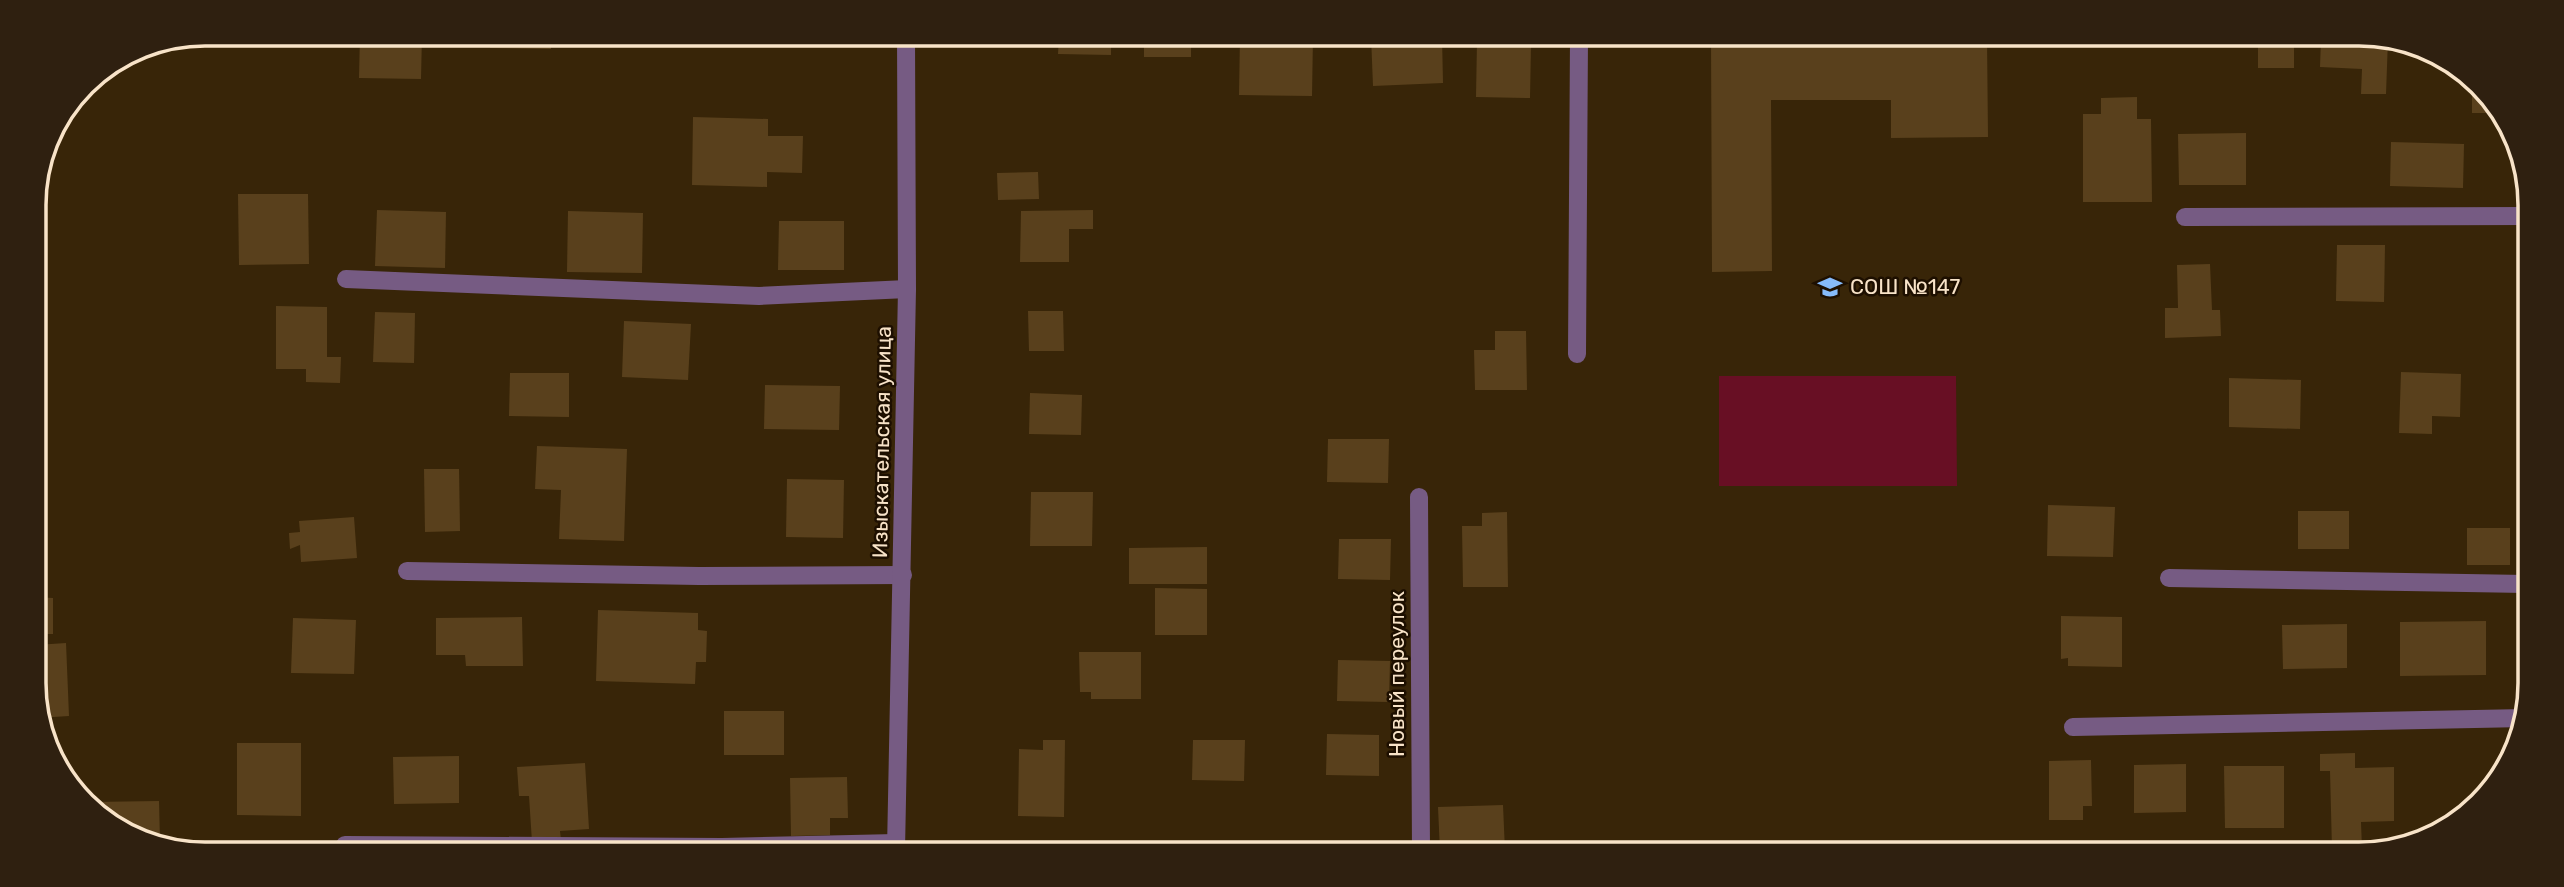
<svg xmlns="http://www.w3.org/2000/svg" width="2564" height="887" font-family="Rubik,sans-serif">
  <rect width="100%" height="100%" fill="#382508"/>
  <!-- grass -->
  <polygon fill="#680f24" points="1719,376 1956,376 1957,486 1719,486"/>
  <!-- building -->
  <g fill="#59401c">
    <polygon points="360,34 422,34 421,79 359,78"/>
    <polygon points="491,34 551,34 551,49 490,48"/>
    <polygon points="596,34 641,34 641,37 596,38"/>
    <polygon points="1059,36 1125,36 1125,41 1111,41 1111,55 1058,54"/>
    <rect x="1144" y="36" width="47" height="21"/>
    <polygon points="1240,36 1313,36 1312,96 1239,95"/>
    <polygon points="1371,36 1442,37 1443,83 1373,86"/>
    <polygon points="1711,37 1987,38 1988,137 1891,138 1891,100 1771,100 1772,271 1712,272"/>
    <rect x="2258" y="39" width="36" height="29"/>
    <polygon points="2321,39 2388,39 2386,94 2361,94 2362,69 2320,67"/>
    <polygon points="1477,42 1531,43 1530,98 1476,97"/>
    <polygon points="2472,82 2488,91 2499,113 2472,113"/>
    <polygon points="2137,97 2137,119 2151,119 2152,202 2083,202 2083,114 2101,114 2101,98"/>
    <polygon points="693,117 768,119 768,136 803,136 802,173 767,172 767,187 692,185"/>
    <polygon points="2246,133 2246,185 2179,185 2178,134"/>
    <polygon points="2391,142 2464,144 2463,188 2390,186"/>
    <polygon points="1038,172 1039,199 998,200 997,173"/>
    <polygon points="238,194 308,194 309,264 239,265"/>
    <polygon points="377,210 446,212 445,268 375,266"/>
    <polygon points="1093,210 1093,229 1069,229 1069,262 1020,262 1021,211"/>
    <polygon points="568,211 643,213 642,273 567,272"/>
    <polygon points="779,221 844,221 844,270 778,270"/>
    <polygon points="2337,245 2385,245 2384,302 2336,301"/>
    <polygon points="2210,264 2212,310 2220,310 2221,336 2165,338 2165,308 2178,308 2177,265"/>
    <polygon points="276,306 327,307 327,357 341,357 340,383 306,382 306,369 276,369"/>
    <polygon points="1028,311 1063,311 1064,351 1029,351"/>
    <polygon points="375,312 415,313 414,363 373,362"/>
    <polygon points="624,321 691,324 688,380 622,377"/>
    <polygon points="1495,331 1526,331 1527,390 1475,390 1474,350 1495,350"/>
    <polygon points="2401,372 2461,374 2460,417 2432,416 2432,434 2399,433"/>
    <polygon points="510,373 569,373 569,417 509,416"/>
    <polygon points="2229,378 2301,380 2300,429 2229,427"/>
    <polygon points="765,385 840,386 839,430 764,429"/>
    <polygon points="1030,393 1082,395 1081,435 1029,434"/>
    <polygon points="1328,439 1389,439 1388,483 1327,482"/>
    <polygon points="537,446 627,449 624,541 559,539 561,490 535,489"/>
    <polygon points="424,469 459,469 460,531 425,532"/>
    <polygon points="787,479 844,480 843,538 786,537"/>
    <polygon points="1031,492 1093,492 1092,546 1030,546"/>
    <polygon points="2048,505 2115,507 2113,557 2047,556"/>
    <rect x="2298" y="511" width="51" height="38"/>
    <polygon points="1507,512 1508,587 1463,587 1462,526 1482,526 1482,513"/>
    <polygon points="354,517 357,558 301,562 300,545 290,549 289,533 300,532 299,521"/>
    <rect x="2467" y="528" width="43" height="37"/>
    <polygon points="1339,539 1391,539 1390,580 1338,579"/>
    <polygon points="1207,547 1207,584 1129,584 1129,548"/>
    <polygon points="1155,588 1207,589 1207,635 1155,635"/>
    <polygon points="36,597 53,598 53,634 36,634"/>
    <polygon points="598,610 698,613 698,630 707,631 706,662 696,662 695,684 596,681"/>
    <polygon points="2061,616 2122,617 2122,667 2068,666 2068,658 2061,659"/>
    <polygon points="522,617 523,666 466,666 465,655 436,655 436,618"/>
    <polygon points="293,618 356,620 354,674 291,673"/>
    <polygon points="2486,621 2486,675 2400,676 2400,622"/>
    <polygon points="2347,624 2347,668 2283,669 2282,625"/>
    <polygon points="66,643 69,716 38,718 36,645"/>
    <polygon points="1079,652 1141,652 1141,699 1091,699 1091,692 1080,692"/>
    <polygon points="1338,660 1390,661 1389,702 1337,701"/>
    <rect x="724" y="711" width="60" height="44"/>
    <polygon points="1327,734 1379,735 1379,776 1326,775"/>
    <polygon points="1043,740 1065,740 1064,817 1018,816 1019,749 1043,750"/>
    <polygon points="1193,740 1245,740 1244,781 1192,780"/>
    <polygon points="237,743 301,743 301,816 237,815"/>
    <polygon points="2355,753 2355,768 2394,767 2394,821 2361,822 2362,849 2332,850 2330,771 2320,771 2320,754"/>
    <polygon points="459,756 459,803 394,804 393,757"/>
    <polygon points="2091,760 2092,806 2083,806 2083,820 2049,820 2049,761"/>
    <polygon points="585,763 589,829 560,831 561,840 532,842 529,796 519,796 517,767"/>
    <polygon points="2186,764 2186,812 2134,813 2134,765"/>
    <polygon points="2224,766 2284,766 2284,828 2225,828"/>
    <polygon points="847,777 848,818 830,818 830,835 791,836 790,778"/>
    <polygon points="159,801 160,842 151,842 92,805 91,802"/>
    <polygon points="1503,805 1505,851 1440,851 1438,807"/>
  </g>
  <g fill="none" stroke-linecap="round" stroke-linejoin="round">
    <!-- service -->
    <g stroke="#765b83" stroke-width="18">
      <polyline points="2185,217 2527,216"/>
      <polyline points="346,279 759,296 907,289"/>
      <polyline points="407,571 699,576 903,575"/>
      <polyline points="2169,578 2526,584"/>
      <polyline points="2073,727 2525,718"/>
      <polyline points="345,845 722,847 896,843"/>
    </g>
    <!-- minor -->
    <g stroke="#765b83" stroke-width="18">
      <polyline points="1577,354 1579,37"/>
      <polyline points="1419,497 1421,851"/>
      <polyline points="896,850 907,289 906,35"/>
    </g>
  </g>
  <!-- icons -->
  <defs>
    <g id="school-bare" transform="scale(1.89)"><path d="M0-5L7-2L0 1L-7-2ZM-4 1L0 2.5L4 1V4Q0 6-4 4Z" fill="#86bbfb" stroke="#1d0f00" stroke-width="2.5" paint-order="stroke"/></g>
  </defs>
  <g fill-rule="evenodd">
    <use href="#school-bare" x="1830" y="287"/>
  </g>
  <g text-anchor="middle" stroke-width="5" stroke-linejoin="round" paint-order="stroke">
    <!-- poi labels -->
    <g font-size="21" fill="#f8e3c8" stroke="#1d0f00" text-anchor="start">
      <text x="1850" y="294">СОШ №147</text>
    </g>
    <!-- street labels -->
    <g font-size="21" fill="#f8e3c8" stroke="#1d0f00">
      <text transform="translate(882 442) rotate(-89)" y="7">Изыскательская улица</text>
      <text transform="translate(1397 674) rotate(-90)" y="7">Новый переулок</text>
    </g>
  </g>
  <!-- crop -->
  <path d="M0 0H2564V887H0ZM205 46H2359A159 159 0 0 1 2518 205V683A159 159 0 0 1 2359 842H205A159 159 0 0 1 46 683V205A159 159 0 0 1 205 46Z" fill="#2f2010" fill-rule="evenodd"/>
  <path fill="none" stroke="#f8e3c8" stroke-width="3.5" d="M205 46H2359A159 159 0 0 1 2518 205V683A159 159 0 0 1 2359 842H205A159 159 0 0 1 46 683V205A159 159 0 0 1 205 46Z"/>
</svg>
